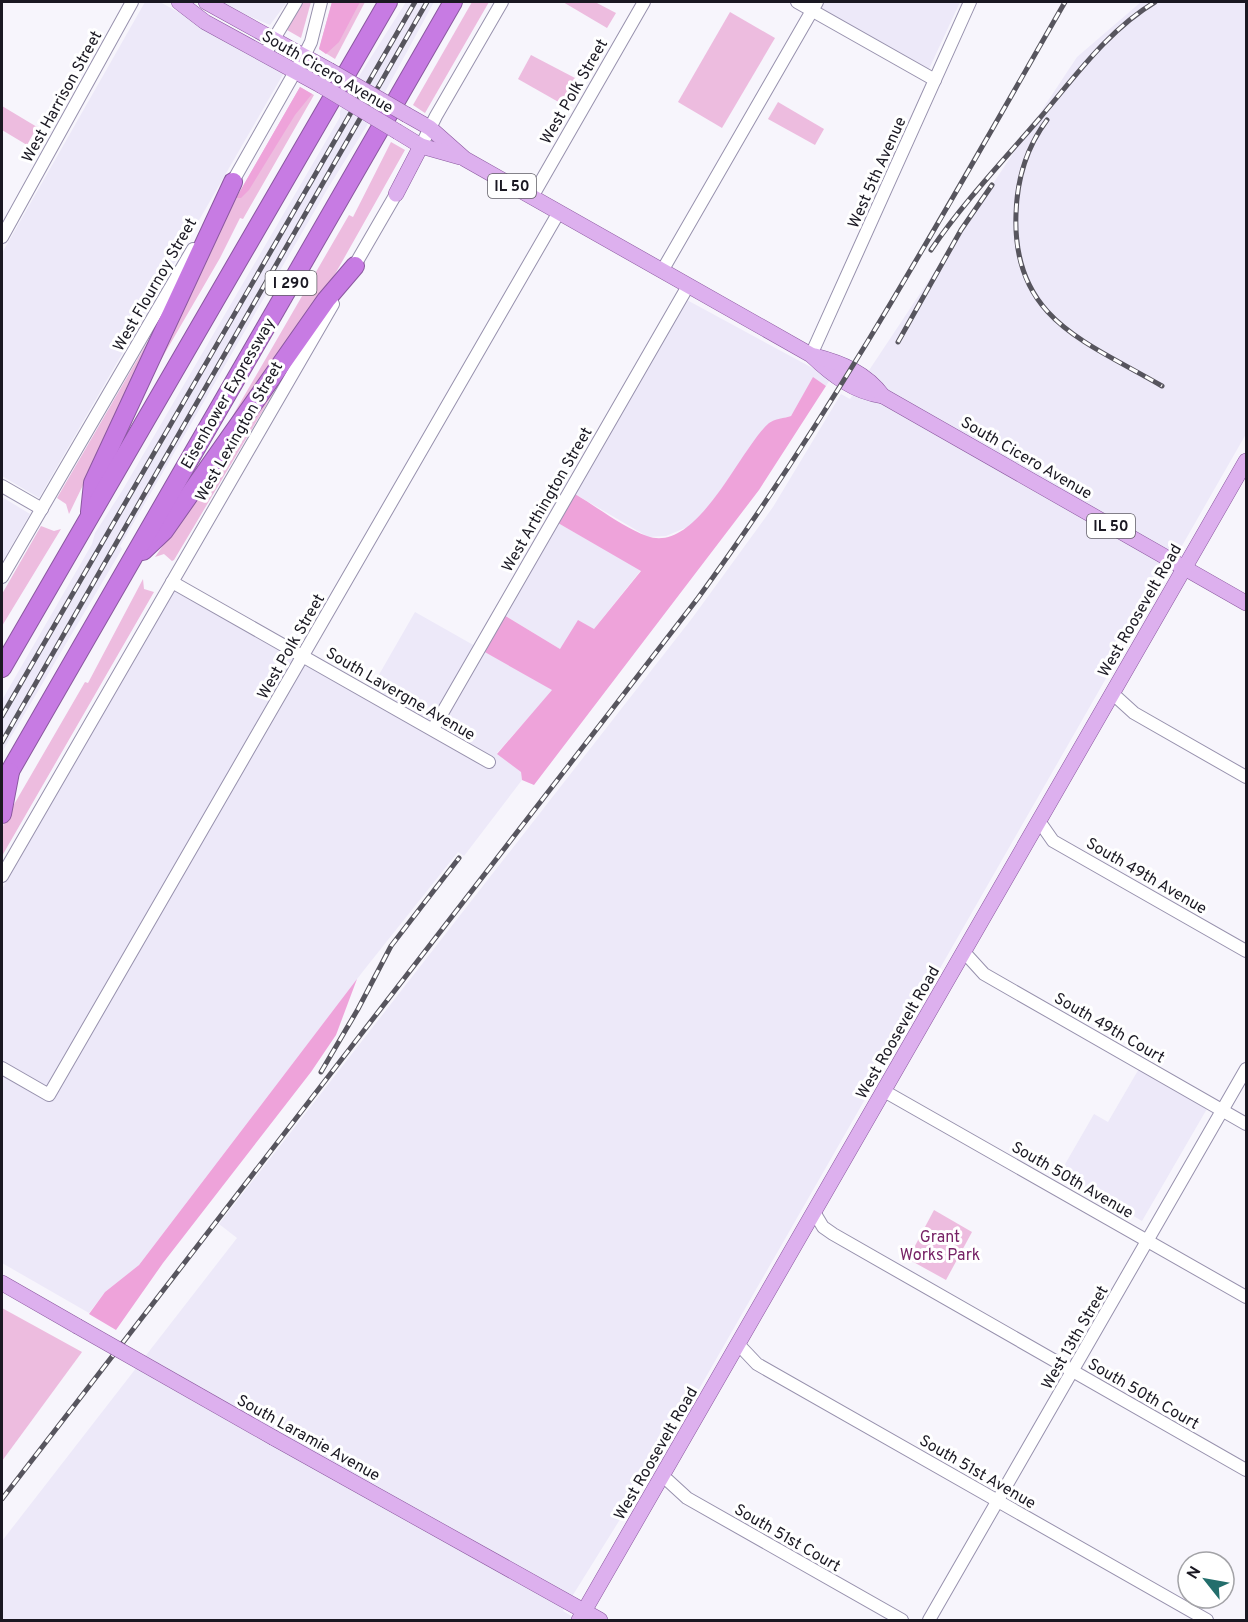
<svg xmlns="http://www.w3.org/2000/svg" width="1248" height="1622" font-family="Overpass,sans-serif">
  <rect width="100%" height="100%" fill="#f7f5fc"/>
  <!-- built -->
  <g fill="#ede9f9">
    <polygon points="145,2 160,2 285,71 39,498 2,476 2,253"/>
    <polygon points="216,2 287,2 270,25"/>
    <polygon points="406,2 434,2 366,127 328,188 120,546 122,549 2,752 2,700 92,544 95,533 122,491 340,117 340,111 361,73"/>
    <polygon points="809,2 960,2 929,69"/>
    <polygon points="1141,2 1246,2 1246,434 675,1431 563,1611 578,1620 2,1620 2,1541 237,1238 219,1224 693,617 773,507 841,394 850,399 1077,57"/>
    <polygon points="687,300 831,378 826,386 813,378 791,416 770,422 708,507 690,526 666,536 648,537 575,494"/>
    <polygon points="2,497 30,514 2,562"/>
    <polygon points="558,523 641,570 594,629 560,649 504,615"/>
    <polygon points="174,591 365,699 415,612 553,690 497,753 521,772 522,780 464,856 458,852 364,970 139,1265 105,1292 89,1313 2,1263 2,889"/>
    <polygon points="1140,1067 1208,1107 1142,1221 1060,1173 1094,1114 1108,1122"/>
  </g>
  <!-- green -->
  <g fill="#edbcdf">
    <polygon points="303,2 311,2 301,38 287,30"/>
    <polygon points="332,2 365,2 335,59 319,49"/>
    <polygon points="472,2 489,2 425,113 413,105"/>
    <polygon points="563,2 595,2 616,13 607,28"/>
    <polygon points="730,12 775,38 722,128 678,102"/>
    <polygon points="531,55 575,78 562,104 518,79"/>
    <polygon points="300,87 314,95 243,219 240,218 220,258 155,370 229,211"/>
    <polygon points="778,102 824,129 815,145 768,119"/>
    <polygon points="2,106 37,127 27,145 2,130"/>
    <polygon points="391,142 405,150 334,276 233,424 229,422 349,215 353,217"/>
    <polygon points="177,291 69,514 66,504 57,498"/>
    <polygon points="299,350 174,560 172,561 164,554 155,557"/>
    <polygon points="41,526 54,531 61,529 2,626 2,594"/>
    <polygon points="143,579 144,589 154,592 2,856 2,829 5,820 85,682 88,683"/>
    <polygon points="934,1210 972,1232 946,1280 908,1259"/>
    <polygon points="2,1308 82,1352 2,1461"/>
  </g>
  <!-- forest -->
  <g fill="#eea3da">
    <polygon points="332,2 360,2 339,42 326,54 319,49"/>
    <polygon points="300,87 312,94 295,115 249,190 241,198 236,198"/>
    <path d="M813 377 826 386 759 490 534 785 522 780 521 772 497 754 552 690 483 651 504 615 560 649 578 620 594 629 641 571 558 523 575 494C597 507 624 528 647 536 697 555 740 448 769 423 774 419 785 418 791 416Z"/>
    <polygon points="357,979 336,1035 311,1072 163,1263 116,1330 89,1314 105,1292 139,1265"/>
  </g>
  <g fill="none" stroke-linecap="round" stroke-linejoin="round">
    <!-- minor casing -->
    <g stroke="#9791ad" stroke-width="14">
      <g id="minor">
        <polyline points="797,2 935,80"/>
        <polyline points="265,54 296,2"/>
        <polyline points="421,146 436,116 502,2"/>
        <polyline points="229,188 304,56 311,42 321,2"/>
        <polyline points="532,197 644,2"/>
        <polyline points="2,237 132,2"/>
        <polyline points="352,270 396,194"/>
        <polyline points="662,271 817,2"/>
        <polyline points="811,355 970,2"/>
        <polyline points="2,486 42,509"/>
        <polyline points="2,577 193,249"/>
        <polyline points="172,582 489,762"/>
        <polyline points="1112,693 1134,713 1246,777"/>
        <polyline points="433,729 688,286"/>
        <polyline points="1039,821 1053,841 1246,951"/>
        <polyline points="2,876 333,304"/>
        <polyline points="964,952 984,974 1246,1124"/>
        <polyline points="2,1068 49,1095 559,212"/>
        <polyline points="884,1091 1246,1297"/>
        <polyline points="814,1212 823,1227 833,1234 1246,1470"/>
        <polyline points="738,1344 757,1364 1207,1620"/>
        <polyline points="663,1476 687,1498 902,1620"/>
        <polyline points="929,1620 1246,1069"/>
      </g>
    </g>
    <!-- major casing -->
    <g stroke="#8a589f" stroke-width="16">
      <g id="major">
        <polyline points="179,2 205,22 320,85"/>
        <polyline points="206,2 329,70"/>
        <path d="M407 115 430 128 465 159 811 355C832 375 854 392 883 396L1246 603"/>
        <polyline points="398,132 421,146 460,157"/>
        <polyline points="396,194 421,146"/>
        <path d="M815 356C842 363 866 373 883 396"/>
        <polyline points="2,1283 77,1326"/>
        <polyline points="274,1438 600,1620"/>
        <polyline points="579,1620 1246,461"/>
      </g>
    </g>
    <!-- highway casing -->
    <g stroke="#8a589f" stroke-width="20">
      <g id="highway">
        <polyline points="90,512 93,483 233,182"/>
        <polyline points="143,551 164,531 326,300 355,266"/>
        <polyline points="2,668 388,2"/>
        <polyline points="2,785 453,2"/>
        <polyline points="2,814 10,772"/>
      </g>
    </g>
    <!-- minor -->
    <use href="#minor" stroke="#fff" stroke-width="12"/>
    <!-- major -->
    <use href="#major" stroke="#ddb0ee" stroke-width="15"/>
    <!-- highway -->
    <use href="#highway" stroke="#c77be3" stroke-width="18"/>
    <!-- rail casing -->
    <g stroke="#57555e" stroke-width="5">
      <g id="rail">
        <path d="M1047 120C1026 148 1017 179 1016 214 1012 319 1085 341 1162 386"/>
        <path d="M931 250C963 203 1002 162 1039 119 1074 78 1108 30 1155 2"/>
        <polyline points="898,342 961,230 992,185"/>
        <polyline points="2,716 415,2"/>
        <polyline points="2,742 427,2"/>
        <polyline points="321,1072 358,1009 391,946 459,858"/>
        <path d="M2 1499 698 598C836 409 949 204 1065 2"/>
      </g>
    </g>
    <!-- rail -->
    <use href="#rail" stroke="#fff" stroke-width="3" stroke-dasharray="9" stroke-linecap="butt"/>
    <!-- major-bridge casing -->
    <g stroke="#8a589f" stroke-width="16" stroke-linecap="butt">
      <g id="major-bridge">
        <polyline points="329,70 407,115"/>
        <polyline points="320,85 398,132"/>
        <polyline points="77,1326 274,1438"/>
      </g>
    </g>
    <!-- major-bridge -->
    <use href="#major-bridge" stroke="#ddb0ee" stroke-width="15"/>
  </g>
  <g text-anchor="middle" stroke-width="6" stroke-linejoin="round" paint-order="stroke">
    <!-- shield labels -->
    <g fill="#fff" stroke="#5f5d64" stroke-width="1.5">
      <rect x="488" y="174" width="48" height="24" rx="4.5"/>
      <rect x="265.5" y="271" width="51" height="24" rx="4.5"/>
      <rect x="1087" y="514" width="48" height="24" rx="4.5"/>
    </g>
    <g font-size="15" font-weight="bold" fill="#1a1822">
      <text x="512" y="191">IL 50</text>
      <text x="291" y="288">I 290</text>
      <text x="1111" y="531">IL 50</text>
    </g>
    <!-- street labels -->
    <g font-size="16" fill="#1a1822" stroke="#fff">
      <text transform="translate(328 71) rotate(30)" y="6">South Cicero Avenue</text>
      <text transform="translate(573 91) rotate(-60)" y="6">West Polk Street</text>
      <text transform="translate(61 96) rotate(-61)" y="6">West Harrison Street</text>
      <text transform="translate(876 172) rotate(-66)" y="6">West 5th Avenue</text>
      <text transform="translate(154 284) rotate(-60)" y="6">West Flournoy Street</text>
      <text transform="translate(227 393) rotate(-60)" y="6">Eisenhower Expressway</text>
      <text transform="translate(238 431) rotate(-60)" y="6">West Lexington Street</text>
      <text transform="translate(1027 457) rotate(30)" y="6">South Cicero Avenue</text>
      <text transform="translate(546 499) rotate(-60)" y="6">West Arthington Street</text>
      <text transform="translate(1139 610) rotate(-60)" y="6">West Roosevelt Road</text>
      <text transform="translate(290 646) rotate(-60)" y="6">West Polk Street</text>
      <text transform="translate(401 693) rotate(30)" y="6">South Lavergne Avenue</text>
      <text transform="translate(1147 875) rotate(30)" y="6">South 49th Avenue</text>
      <text transform="translate(1110 1027) rotate(30)" y="6">South 49th Court</text>
      <text transform="translate(897 1032) rotate(-60)" y="6">West Roosevelt Road</text>
      <text transform="translate(1073 1179) rotate(30)" y="6">South 50th Avenue</text>
      <text transform="translate(1074 1337) rotate(-60)" y="6">West 13th Street</text>
      <text transform="translate(1144 1393) rotate(30)" y="6">South 50th Court</text>
      <text transform="translate(309 1437) rotate(29)" y="6">South Laramie Avenue</text>
      <text transform="translate(655 1453) rotate(-60)" y="6">West Roosevelt Road</text>
      <text transform="translate(978 1471) rotate(30)" y="6">South 51st Avenue</text>
      <text transform="translate(788 1537) rotate(30)" y="6">South 51st Court</text>
    </g>
    <!-- park labels -->
    <g font-size="16" fill="#726" stroke="#fff">
      <text x="940" y="1242">Grant<tspan x="940" dy="18">Works Park</tspan></text>
    </g>
  </g>
  <!-- border -->
  <rect width="1248" height="1622" fill="none" stroke="#1a1822" stroke-width="6"/>
  <!-- north arrow -->
  <g transform="translate(1206 1580) rotate(301)"><circle r="28" fill="#ffffff" stroke="#a3a3a7" stroke-width="1.5"/>
  <path d="M0-4.5L10 22L0 15L-10 22Z" fill="#236e6c"/>
  <text y="-9" font-size="16" font-weight="bold" text-anchor="middle" fill="#1a1822">N</text>
  </g>
</svg>
